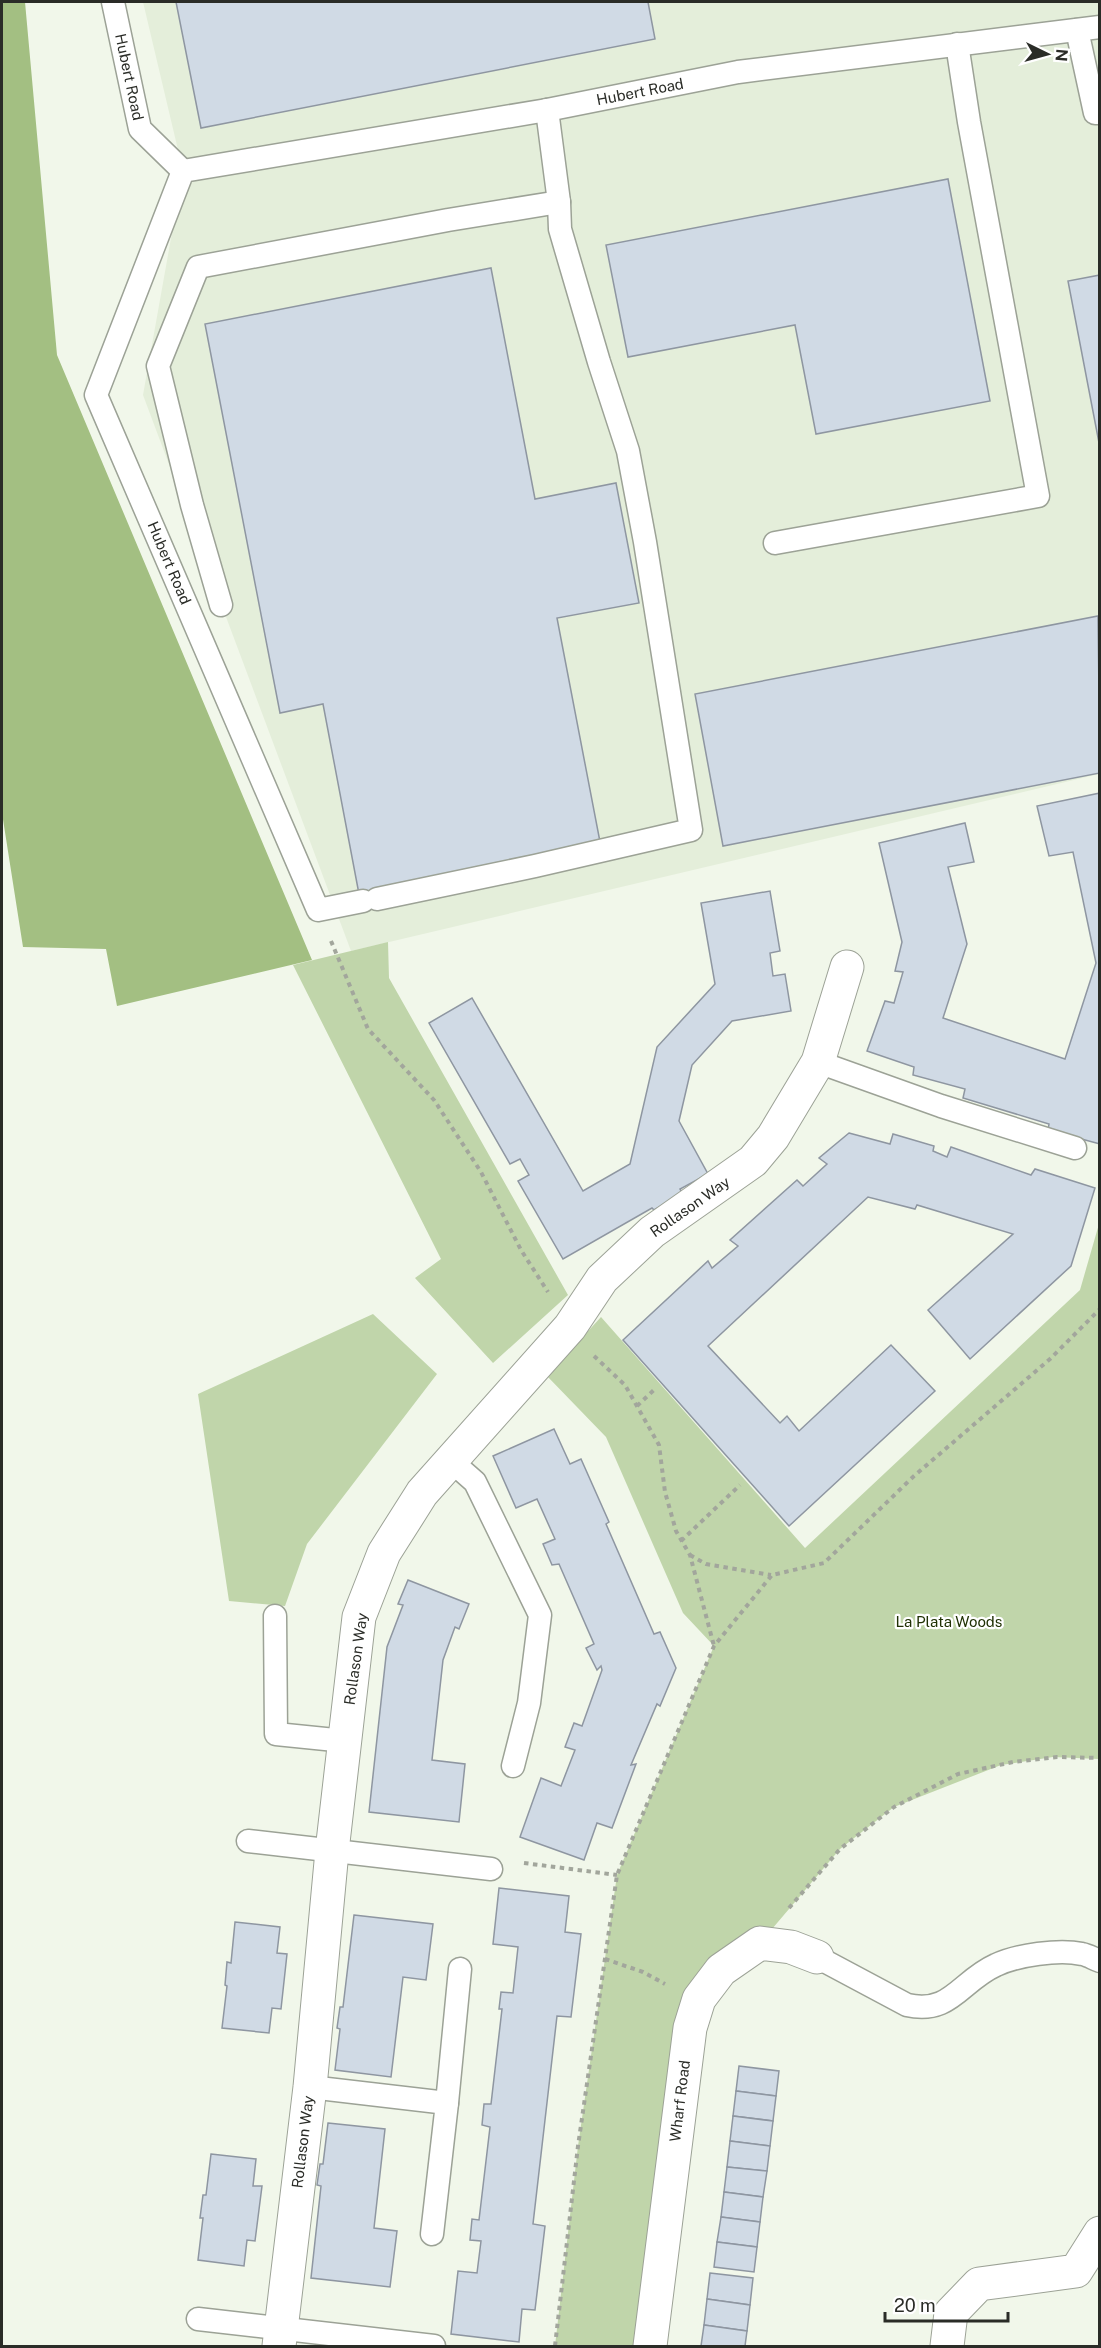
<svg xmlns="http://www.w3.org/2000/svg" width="1101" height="2348" font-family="'Public Sans',sans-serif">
  <rect width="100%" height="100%" fill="#f1f7ea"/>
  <!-- built -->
  <polygon fill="#e4eeda" points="143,2 1099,2 1099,774 351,951 143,395 183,171"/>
  <!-- green -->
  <g fill="#c0d5aa">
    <polygon points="388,942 389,978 568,1295 493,1363 415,1278 441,1259 293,965"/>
    <polygon points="1099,1224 1099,1759 1053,1757 1001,1765 894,1807 840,1849 760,1943 699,1999 650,2346 555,2346 578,2146 617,1875 714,1646 683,1613 606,1437 547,1376 601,1317 805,1548 1080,1290"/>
    <polygon points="373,1314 437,1374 307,1544 285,1606 229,1601 198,1394"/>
  </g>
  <!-- forest -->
  <polygon fill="#a3bf82" points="2,2 25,2 57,355 312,960 117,1006 106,949 23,947 2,813"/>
  <!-- building -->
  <g fill="#d0dae5" stroke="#8e96a1" stroke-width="1.5">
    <polygon points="176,2 648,2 655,39 201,128"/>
    <polygon points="948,179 990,401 816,434 795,325 628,357 606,245"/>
    <polygon points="491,268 535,499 616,483 639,603 557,618 601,847 359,894 323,704 280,713 205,324"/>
    <polygon points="1100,275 1100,448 1068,281"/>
    <polygon points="1098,616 1100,773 723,846 695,694"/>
    <polygon points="1100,793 1100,1144 1048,1130 1049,1124 963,1098 965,1089 913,1075 914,1067 867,1051 885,1001 894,1003 903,972 895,971 902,942 879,843 965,823 974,862 948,867 967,944 943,1018 1065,1059 1096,963 1073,852 1049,856 1037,806"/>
    <polygon points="770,891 780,951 770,953 773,976 785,974 791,1011 732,1021 692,1065 679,1121 708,1174 680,1189 683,1194 654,1210 652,1208 563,1259 518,1181 529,1175 520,1159 510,1164 429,1023 472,998 583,1191 630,1164 657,1047 715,984 701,903"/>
    <polygon points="849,1133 890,1144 893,1134 934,1146 933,1151 947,1157 951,1147 1031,1175 1035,1169 1095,1188 1071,1266 970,1359 928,1310 1013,1234 917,1205 915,1209 868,1197 708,1346 780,1423 787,1416 799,1431 891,1345 935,1391 789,1526 623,1340 708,1261 712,1268 738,1246 730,1240 797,1180 803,1186 827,1164 819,1158"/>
    <polygon points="554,1429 570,1464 581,1459 609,1522 606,1524 654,1634 660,1632 676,1668 660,1706 657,1704 631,1765 636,1764 612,1828 597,1823 584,1860 520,1837 541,1778 561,1786 575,1750 565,1747 574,1723 582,1726 602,1670 601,1666 597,1670 586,1648 594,1644 559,1564 552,1565 543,1544 555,1539 537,1499 516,1508 493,1456"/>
    <polygon points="408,1580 469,1604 459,1629 455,1627 443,1660 432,1760 465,1764 459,1822 369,1812 387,1647 403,1605 398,1604"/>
    <polygon points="499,1888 569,1896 565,1932 581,1934 571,2017 557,2016 533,2224 545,2226 535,2310 522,2309 519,2342 451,2334 458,2271 477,2273 481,2241 470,2240 472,2219 479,2220 490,2127 482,2125 484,2104 491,2104 502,2009 499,2009 501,1992 513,1993 518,1947 493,1944"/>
    <polygon points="354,1915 433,1924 426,1980 403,1977 391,2077 335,2070 340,2029 337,2028 340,2007 343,2007"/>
    <polygon points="235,1922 280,1927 277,1953 287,1954 281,2009 272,2008 269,2033 222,2028 227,1986 225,1985 227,1962 231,1963"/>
    <polygon points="739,2066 779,2071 776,2096 736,2091"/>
    <polygon points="736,2091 776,2096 773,2121 733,2116"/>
    <polygon points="733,2116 773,2121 770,2146 730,2141"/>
    <polygon points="328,2123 385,2129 374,2228 397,2231 390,2287 311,2278 321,2186 317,2185 320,2164 323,2164"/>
    <polygon points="730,2141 770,2146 767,2171 727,2167"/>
    <polygon points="211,2154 256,2159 253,2186 262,2186 255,2241 247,2240 244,2266 198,2260 203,2218 200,2218 203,2195 206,2195"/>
    <polygon points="727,2167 767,2171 763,2197 724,2192"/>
    <polygon points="724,2192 763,2197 760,2222 721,2217"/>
    <polygon points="721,2217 760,2222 757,2247 717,2242"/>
    <polygon points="717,2242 757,2247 754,2272 714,2267"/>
    <polygon points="710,2273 753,2278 750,2305 707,2299"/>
    <polygon points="707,2299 750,2305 747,2331 704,2325"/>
    <polygon points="704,2325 747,2331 745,2346 701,2346"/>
  </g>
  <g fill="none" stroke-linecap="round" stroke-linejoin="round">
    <!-- lane casing -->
    <g stroke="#9ca296" stroke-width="25">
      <g id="lane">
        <polyline points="113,2 140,129 183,171"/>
        <polyline points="1077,30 1095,113 1100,113"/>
        <polyline points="775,543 1038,496 969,122 957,44"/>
        <polyline points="221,605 192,505 158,366 198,267 448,220 559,202"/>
        <polyline points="377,899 535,866 691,830 645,542 628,451 599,362 560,229 559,202 547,110"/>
        <polyline points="363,901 318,910 96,395 183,171 547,110 738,72 1100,27"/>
        <polyline points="818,1062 941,1106 1075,1148"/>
        <polyline points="450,1460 475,1482 540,1615 529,1703 513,1766"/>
        <polyline points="275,1616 276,1734 345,1741"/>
        <polyline points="248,1841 491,1869"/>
        <path d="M817 1957 907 2005C951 2015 960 1981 996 1965 1017 1955 1059 1949 1082 1954 1088 1955 1094 1959 1100 1961"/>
        <polyline points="310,2087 447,2103 432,2234"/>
        <polyline points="447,2103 460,1969"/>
        <polyline points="198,2319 434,2346"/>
      </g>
    </g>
    <!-- street casing -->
    <g stroke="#9ca296" stroke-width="35">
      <g id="street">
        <polyline points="279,2346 310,2087 332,1851 359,1617 384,1553 422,1493 570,1327 602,1279 652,1232 753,1161 773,1137 818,1062 847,967"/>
        <polyline points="650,2346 690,2028 699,1999 721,1970 760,1943 791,1947 817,1957"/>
        <polyline points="947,2346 951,2313 979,2284 1076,2271 1100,2233"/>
      </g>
    </g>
    <!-- path -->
    <g stroke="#a2a69c" stroke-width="4" stroke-dasharray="4.5 4.5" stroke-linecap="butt">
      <polyline points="331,941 368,1029 434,1100 481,1172 521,1250 548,1292"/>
      <polyline points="594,1356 625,1385 659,1445 665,1492 676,1531 690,1555 714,1646"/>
      <polyline points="637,1406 655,1389"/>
      <polyline points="681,1541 740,1485"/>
      <polyline points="690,1555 706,1564 771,1575"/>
      <polyline points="524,1863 617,1875"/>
      <polyline points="789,1908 840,1849 894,1807 958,1774 1013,1762 1057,1757 1100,1758"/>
      <polyline points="605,1959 643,1972 665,1984"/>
      <polyline points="555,2346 578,2146 617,1875 714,1646 772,1575 824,1563 914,1476 1050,1359 1100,1309"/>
    </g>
    <!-- lane -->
    <use href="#lane" stroke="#fff" stroke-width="22"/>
    <!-- street -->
    <use href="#street" stroke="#fff" stroke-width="33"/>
  </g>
  <g text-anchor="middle" stroke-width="4.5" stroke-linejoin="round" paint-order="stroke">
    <!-- street labels -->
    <g font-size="15" fill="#2a2c27" stroke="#fff">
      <text transform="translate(129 77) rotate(78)" y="5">Hubert Road</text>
      <text transform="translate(640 92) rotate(-11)" y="5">Hubert Road</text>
      <text transform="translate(169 563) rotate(67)" y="5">Hubert Road</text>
      <text transform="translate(690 1207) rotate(-35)" y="5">Rollason Way</text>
      <text transform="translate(356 1659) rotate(-82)" y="5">Rollason Way</text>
      <text transform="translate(680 2101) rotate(-83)" y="5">Wharf Road</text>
      <text transform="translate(303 2142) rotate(-83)" y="5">Rollason Way</text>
    </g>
    <!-- park labels -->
    <g font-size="15" fill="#203104" stroke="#fff">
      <text x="949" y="1627">La Plata Woods</text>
    </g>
  </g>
  <!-- border -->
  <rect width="1101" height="2348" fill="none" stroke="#2a2c27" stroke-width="6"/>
  <!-- north arrow -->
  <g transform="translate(1047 54) rotate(95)" stroke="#ffffff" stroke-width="4.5" paint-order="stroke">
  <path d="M0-4.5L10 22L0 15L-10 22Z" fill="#2a2c27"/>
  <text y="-9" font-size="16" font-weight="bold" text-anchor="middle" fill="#2a2c27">N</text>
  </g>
  <!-- scale -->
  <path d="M885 2312v9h123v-9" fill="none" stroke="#2a2c27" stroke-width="3"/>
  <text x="894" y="2312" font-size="18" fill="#2a2c27" stroke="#ffffff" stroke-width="4.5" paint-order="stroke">20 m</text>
</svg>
